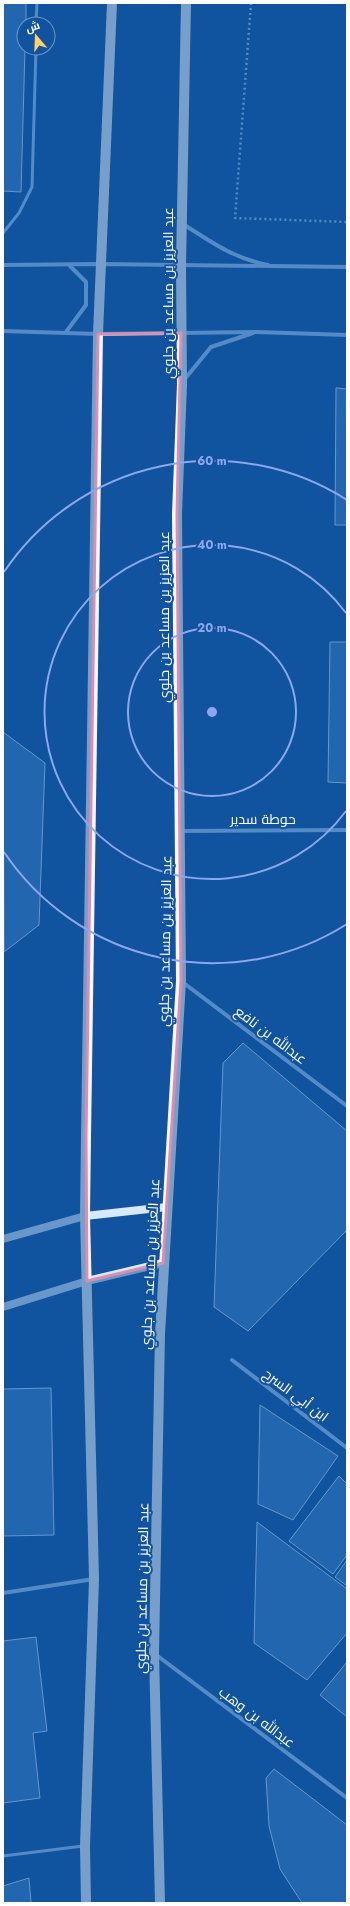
<svg xmlns="http://www.w3.org/2000/svg" width="350" height="1906" font-family="Jost,Cairo,sans-serif">
  <rect width="100%" height="100%" fill="#11539e"/>
  <!-- building -->
  <g fill="#3a7cc6" stroke="#d0e6fe">
    <polygon points="3,3 26,3 26,24 24,24 25,48 21,192 3,191"/>
    <polygon points="336,388 347,389 347,525 335,525"/>
    <polygon points="330,642 347,642 347,783 328,782"/>
    <polygon points="3,732 45,763 39,925 4,952"/>
    <polygon points="243,1043 347,1131 347,1230 248,1331 214,1307 223,1063"/>
    <polygon points="51,1388 54,1535 3,1536 3,1389"/>
    <polygon points="260,1405 338,1456 293,1520 258,1504"/>
    <polygon points="339,1476 347,1484 347,1555 333,1574 289,1541"/>
    <polygon points="257,1522 347,1589 347,1633 307,1680 254,1643"/>
    <polygon points="347,1560 347,1586 335,1577"/>
    <polygon points="36,1637 47,1731 33,1733 40,1798 3,1803 3,1641"/>
    <polygon points="347,1662 347,1717 320,1695"/>
    <polygon points="274,1769 347,1825 347,1903 302,1903 280,1869 269,1826 266,1778"/>
    <polygon points="29,1878 31,1903 3,1903 3,1886"/>
  </g>
  <g fill="none" stroke-linecap="round" stroke-linejoin="round">
    <!-- path -->
    <polyline stroke="#a7cdf5" stroke-width="2.5" stroke-dasharray="2 3" stroke-linecap="butt" points="251,3 235,218 347,222"/>
    <!-- lane -->
    <g stroke="#a7cdf5" stroke-width="3">
      <polyline points="36,24 37,3"/>
      <polyline points="3,233 19,213 32,187 36,48"/>
      <polyline points="3,1856 83,1846"/>
    </g>
    <!-- street -->
    <g stroke="#a7cdf5" stroke-width="4">
      <path d="M183 224C213 243 233 258 268 265"/>
      <polyline points="3,265 100,264 347,267"/>
      <polyline points="3,331 98,334 257,332 347,335"/>
      <polyline points="66,332 86,305 86,282 70,266"/>
      <polyline points="184,380 211,347 253,333"/>
      <polyline points="180,831 347,830"/>
      <polyline points="181,981 347,1106"/>
      <polyline points="232,1360 347,1448"/>
      <polyline points="3,1593 94,1579"/>
      <polyline points="155,1654 347,1798"/>
    </g>
    <!-- secondary -->
    <g stroke="#d8e9fe" stroke-width="8">
      <polyline points="3,1239 85,1216 167,1207"/>
      <polyline points="3,1307 87,1281 163,1263"/>
    </g>
    <!-- primary -->
    <g stroke="#f5f9ff" stroke-width="10">
      <polyline points="86,1903 85,1846 94,1579 85,1216 86,1137 98,334 112,3"/>
      <polyline points="160,1903 154,1653 160,1334 181,981 177,514 182,384 181,265 186,3"/>
    </g>
  </g>
  <!-- marked area -->
  <path d="M0 0H350V1906H0ZM181 333 177 514 181 981 163 1263 87 1281 86 1137 98 334Z" fill="#11539e" fill-opacity=".55" fill-rule="evenodd"/>
  <path fill="none" stroke="#e08cad" stroke-width="3" stroke-linejoin="round" d="M181 333 177 514 181 981 163 1263 87 1281 86 1137 98 334Z"/>
  <!-- distance rings -->
  <g fill="none" stroke="#8ea6ec" stroke-width="2">
    <circle cx="212" cy="712" r="84"/>
    <path d="M346 811A167 167 0 1 1 346 613"/>
    <path d="M347 924A251 251 0 0 1 4 852M4 572A251 251 0 0 1 347 500"/>
  </g>
  <g text-anchor="middle" stroke-width="4" stroke-linejoin="round" paint-order="stroke">
    <!-- street labels -->
    <g font-size="14" fill="#fff" stroke="#11539e">
      <text transform="translate(168 293) rotate(-90)" y="5">عبد العزيز بن مساعد بن جلوي</text>
      <text transform="translate(164 617) rotate(-90)" y="5">عبد العزيز بن مساعد بن جلوي</text>
      <text x="263" y="824">حوطة سدير</text>
      <text transform="translate(165 941) rotate(-89)" y="5">عبد العزيز بن مساعد بن جلوي</text>
      <text transform="translate(271 1035) rotate(37)" y="5">عبدالله بن نافع</text>
      <text transform="translate(150 1264) rotate(-87)" y="5">عبد العزيز بن مساعد بن جلوي</text>
      <text transform="translate(296 1395) rotate(37)" y="5">ابن أبي السرح</text>
      <text transform="translate(142 1588) rotate(-89)" y="5">عبد العزيز بن مساعد بن جلوي</text>
      <text transform="translate(257 1717) rotate(37)" y="5">عبدالله بن وهب</text>
    </g>
  </g>
  <circle cx="212" cy="712" r="6" fill="#8ea6ec" stroke="#11539e" stroke-width="2"/>
  <g font-size="12" text-anchor="middle" font-weight="bold" fill="#8ea6ec" stroke="#11539e" stroke-width="4" stroke-linejoin="round" paint-order="stroke">
    <text x="212" y="465">60 m</text>
    <text x="212" y="549">40 m</text>
    <text x="212" y="632">20 m</text>
  </g>
  <!-- border -->
  <rect width="350" height="1906" fill="none" stroke="#ffffff" stroke-width="8"/>
  <!-- north arrow -->
  <g transform="translate(36 36) rotate(341)"><circle r="19" fill="#11539e" stroke="#7098c5"/>
  <path d="M0-3L7 15L0 10L-7 15Z" fill="#ffd06b"/>
  <text y="-6" font-size="11" font-weight="bold" text-anchor="middle" fill="#ffffff">ش</text>
  </g>
</svg>
